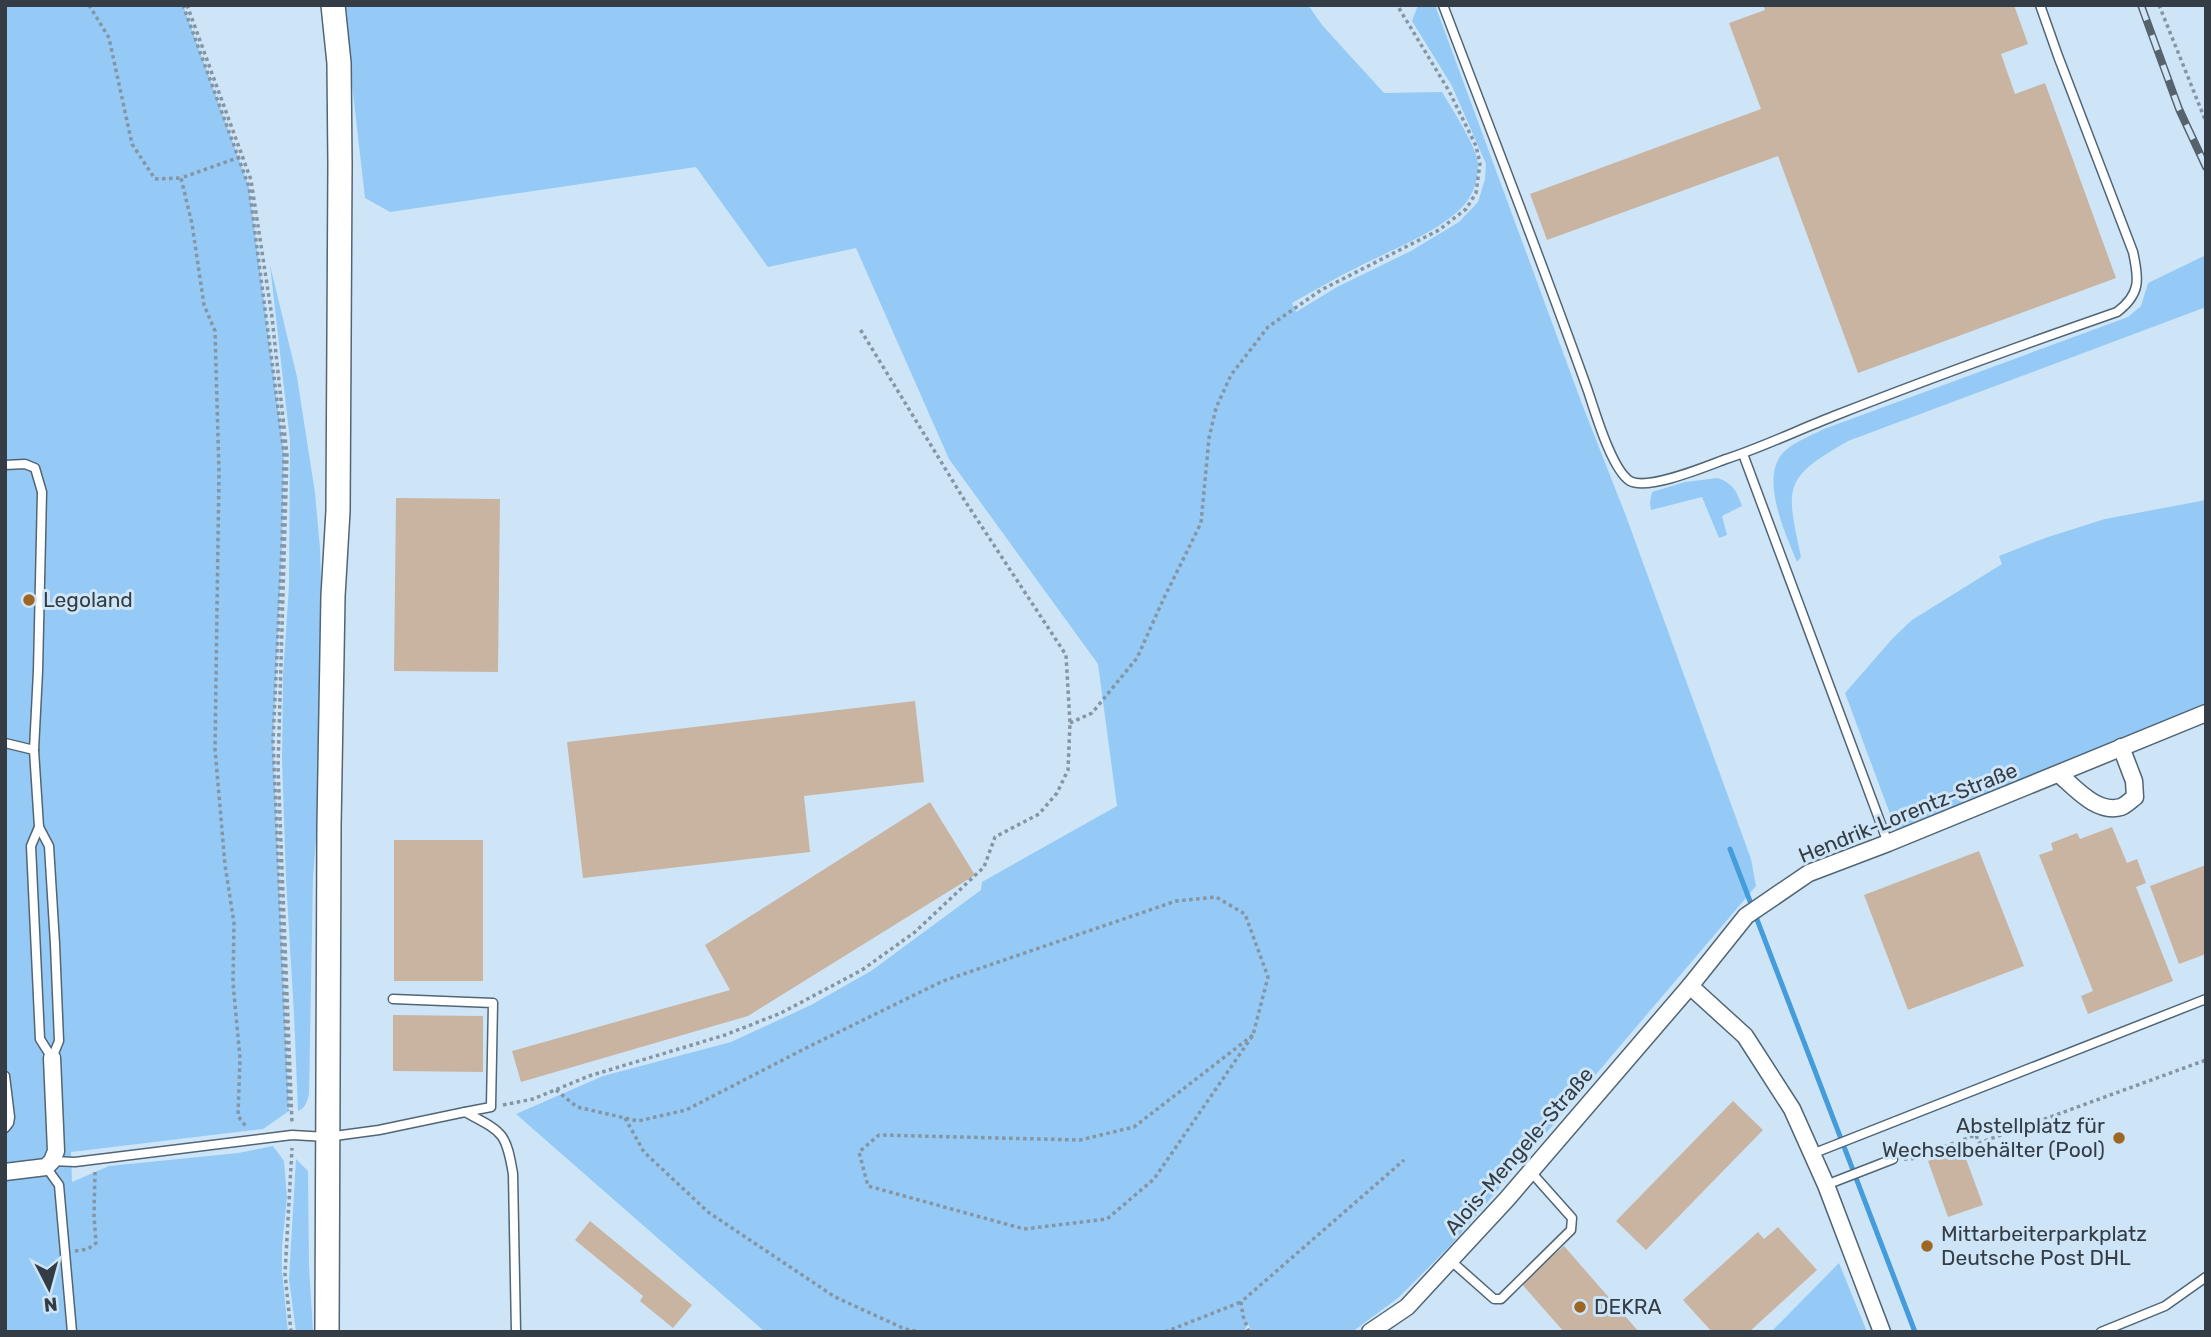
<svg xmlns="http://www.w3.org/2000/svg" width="2211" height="1337" font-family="Rubik,sans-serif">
  <rect width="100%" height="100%" fill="#cee5f8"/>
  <!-- green -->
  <g fill="#94caf5">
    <polygon points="5,5 183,5 249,187 284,454 282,546 273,741 289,1111 263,1129 71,1152 72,1182 109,1166 238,1153 273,1146 284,1161 287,1197 282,1247 282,1271 288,1332 5,1332"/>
    <path d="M343 5H1308L1322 25 1384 93 1442 92C1452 109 1477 147 1478 164 1478 177 1475 190 1468 200 1446 230 1390 250 1358 267 1335 278 1314 291 1292 303L1296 312 1337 287 1411 251 1459 222 1478 202 1485 179 1486 164 1452 86 1412 21 1418 5H1435L1582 404 1626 516 1751 859 1756 886 1451 1245 1398 1298 1352 1332H1252L1248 1324 1245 1329 1246 1332H765L516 1114 603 1076 731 1042 811 1005 871 971 981 890 982 882 1117 806 1098 664 949 459 856 248 768 267 696 167 390 212 365 198Z"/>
    <path d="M2206 255V307L1848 441C1782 479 1786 486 1801 557L1797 562C1786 535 1761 482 1781 455 1791 443 1810 436 1824 429L2128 317 2141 306 2148 283Z"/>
    <path d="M270 265 297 377 315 493 320 548 322 618 319 799 313 877 309 1094C307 1101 306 1108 298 1111L294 1014 286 880 282 760 283 675 289 586 290 441Z"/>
    <path d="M1718 478C1733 484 1737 491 1742 506L1722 516 1727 535 1719 538 1702 497 1651 510 1650 502 1652 492 1685 482Z"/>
    <polygon points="2206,500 2206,706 1896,830 1845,693 1893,638 1912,620 2002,564 1999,556 2045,538 2105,519"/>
    <polygon points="296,1159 308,1171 309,1266 313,1332 296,1332 289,1279"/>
    <polygon points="1839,1263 1867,1332 1771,1332"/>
  </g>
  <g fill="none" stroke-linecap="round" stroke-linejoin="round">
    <!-- stream -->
    <polyline stroke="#449cdb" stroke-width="5" points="1730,849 1915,1332"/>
  </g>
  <!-- building -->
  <g fill="#c9b4a1">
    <polygon points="1763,5 2014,5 2028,44 2001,54 2015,94 2045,83 2116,278 1858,373 1778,156 1547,240 1530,194 1761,109 1729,23 1765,10"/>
    <polygon points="396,498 500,499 498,672 394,671"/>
    <polygon points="915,701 924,782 804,796 810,852 583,878 567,742"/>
    <polygon points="930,802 975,875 748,1016 521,1082 512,1051 730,990 705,945"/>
    <polygon points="2112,827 2127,863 2137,859 2146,883 2136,887 2173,981 2088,1014 2081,996 2093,991 2039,855 2053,850 2051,843 2077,833 2080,839"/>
    <rect x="394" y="840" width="89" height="141"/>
    <polygon points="1979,851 2024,966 1908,1010 1864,895"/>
    <polygon points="2206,865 2206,954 2179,964 2150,886"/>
    <polygon points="393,1015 483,1016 483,1072 393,1071"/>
    <polygon points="1733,1101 1763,1130 1646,1250 1616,1221"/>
    <polygon points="1962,1148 1983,1205 1948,1217 1928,1161"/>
    <polygon points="590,1221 692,1305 673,1328 640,1301 643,1296 575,1240"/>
    <polygon points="1778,1227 1817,1270 1749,1332 1712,1332 1683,1300 1758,1232 1764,1239"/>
    <polygon points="1564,1246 1639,1332 1564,1332 1521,1283"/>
  </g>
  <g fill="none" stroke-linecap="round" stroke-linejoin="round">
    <!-- lane casing -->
    <g stroke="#516575" stroke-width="11">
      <g id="lane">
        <path d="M1443 5C1492 134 1542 262 1588 391 1595 412 1612 470 1630 481 1648 491 1707 466 1726 459 1763 447 1798 430 1834 416 1928 379 2022 345 2117 312 2141 294 2139 279 2133 252L2058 56 2040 5"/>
        <polyline points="1743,454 1888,843"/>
        <polyline points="5,465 25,464 35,468 42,492 38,671 34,750 39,827 49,846 55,944 59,1041 52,1058"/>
        <polyline points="5,743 34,750"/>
        <polyline points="39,827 31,846 40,1039 52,1058"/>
        <polyline points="393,999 493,1003 491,1107 465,1112"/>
        <polyline points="5,1076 10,1117 9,1123 5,1128"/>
        <polyline points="1812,1154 2206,999"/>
        <path d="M52 1161 75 1162 292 1135 327 1137 379 1130 465 1112C502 1132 506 1131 513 1174L516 1332"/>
        <polyline points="46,1167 59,1185 72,1332"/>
        <polyline points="1826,1185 1893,1159"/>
        <polyline points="1450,1260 1494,1299 1501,1299 1571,1230 1572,1218 1531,1172"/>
        <polyline points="2101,1332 2165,1306 2206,1277"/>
      </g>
    </g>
    <!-- street casing -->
    <g stroke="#516575" stroke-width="19">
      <g id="street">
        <path d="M2059 774C2075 788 2097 814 2121 807 2126 805 2131 800 2135 797L2134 781 2121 747"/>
        <polyline points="1690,986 1745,1036 1792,1109 1826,1185 1882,1332"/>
        <polyline points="5,1172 46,1167 52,1161 56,1151 52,1058"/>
        <polyline points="1370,1332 1407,1307 1507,1199 1690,986 1746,916 1809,873 1888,843 2206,713"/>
      </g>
    </g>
    <!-- primary casing -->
    <g stroke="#516575" stroke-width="26">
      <polyline id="primary" points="327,1332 329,827 333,596 338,511 340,165 339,63 333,5"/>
    </g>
    <!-- path -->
    <g stroke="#8595a3" stroke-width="3.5" stroke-dasharray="3.5 3.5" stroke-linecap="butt">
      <polyline points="89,5 109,38 132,144 155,179 181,178"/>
      <polyline points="183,5 249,187 284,454 282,546 273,741 289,1111"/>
      <polyline points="187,5 251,180 272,317 287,455 278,767 292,1123"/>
      <polyline points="2159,5 2206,122"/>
      <polyline points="240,157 181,178 192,224 204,305 215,331 219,473 215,749 225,865 234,923 233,983 240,1058 238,1116 247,1128"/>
      <polyline points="1070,723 1092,713 1137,658 1163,600 1201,523 1209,438 1216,408 1231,375 1268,327 1321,290 1439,230 1466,209 1476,193 1480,163 1476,146 1449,91 1397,5"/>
      <polyline points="556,1090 577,1107 638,1121 686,1110 806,1048 943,981 1176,901 1216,897 1245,914 1268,977 1253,1035 1154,1179 1107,1219 1024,1229 868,1186 859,1152 879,1135 1080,1140 1134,1127 1253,1035"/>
      <polyline points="503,1105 533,1099 589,1076 725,1035 781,1013 862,970 915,932 984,867 995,837 1039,814 1057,793 1068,770 1070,723 1066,655 965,501 860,329"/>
      <polyline points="625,1118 644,1152 708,1212 835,1297 905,1329 920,1332"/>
      <polyline points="1904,1159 1911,1159 1976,1135 1979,1143 2206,1060"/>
      <polyline points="75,1251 88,1249 96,1243 94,1216 95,1172"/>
      <polyline points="291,1332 285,1274 292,1148"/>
      <polyline points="1165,1332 1241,1302"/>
      <polyline points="1249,1332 1243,1316 1241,1302 1404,1160"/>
    </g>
    <!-- lane -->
    <use href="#lane" stroke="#fff" stroke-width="8"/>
    <!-- street -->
    <use href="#street" stroke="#fff" stroke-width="16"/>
    <!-- primary -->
    <use href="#primary" stroke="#fff" stroke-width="23"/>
    <!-- rail casing -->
    <g stroke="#56626c" stroke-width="8">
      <polyline id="rail" points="2141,5 2179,109 2206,167"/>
    </g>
    <!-- rail -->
    <use href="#rail" stroke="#cee5f8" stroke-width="5" stroke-dasharray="16" stroke-linecap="butt"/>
  </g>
  <!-- markers -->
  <g fill="#9e6523" stroke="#cee5f8" stroke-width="2.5">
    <circle cx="29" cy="600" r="7"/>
    <circle cx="2119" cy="1138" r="7"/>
    <circle cx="1927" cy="1246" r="7"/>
    <circle cx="1580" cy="1307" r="7"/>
  </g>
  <g text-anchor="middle" stroke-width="6" stroke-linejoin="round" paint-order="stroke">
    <!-- poi labels -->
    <g font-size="21" fill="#343d45" stroke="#cee5f8" text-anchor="start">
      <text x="43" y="607">Legoland</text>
      <text x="2105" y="1133" text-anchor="end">Abstellplatz für<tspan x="2105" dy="24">Wechselbehälter (Pool)</tspan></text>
      <text x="1941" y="1241">Mittarbeiterparkplatz<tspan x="1941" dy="24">Deutsche Post DHL</tspan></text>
      <text x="1594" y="1314">DEKRA</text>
    </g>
    <!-- street labels -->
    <g font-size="21" fill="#343d45" stroke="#cee5f8">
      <text transform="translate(1908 813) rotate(-22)" y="7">Hendrik-Lorentz-Straße</text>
      <text transform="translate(1519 1151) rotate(-49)" y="7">Alois-Mengele-Straße</text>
    </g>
  </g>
  <!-- border -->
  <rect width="2211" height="1337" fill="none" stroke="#343d45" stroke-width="14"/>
  <!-- north arrow -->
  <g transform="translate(49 1288) rotate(174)" stroke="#cee5f8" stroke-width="5" paint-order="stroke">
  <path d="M0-5L12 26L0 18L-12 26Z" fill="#343d45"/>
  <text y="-10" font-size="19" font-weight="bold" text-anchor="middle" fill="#343d45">N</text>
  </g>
</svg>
